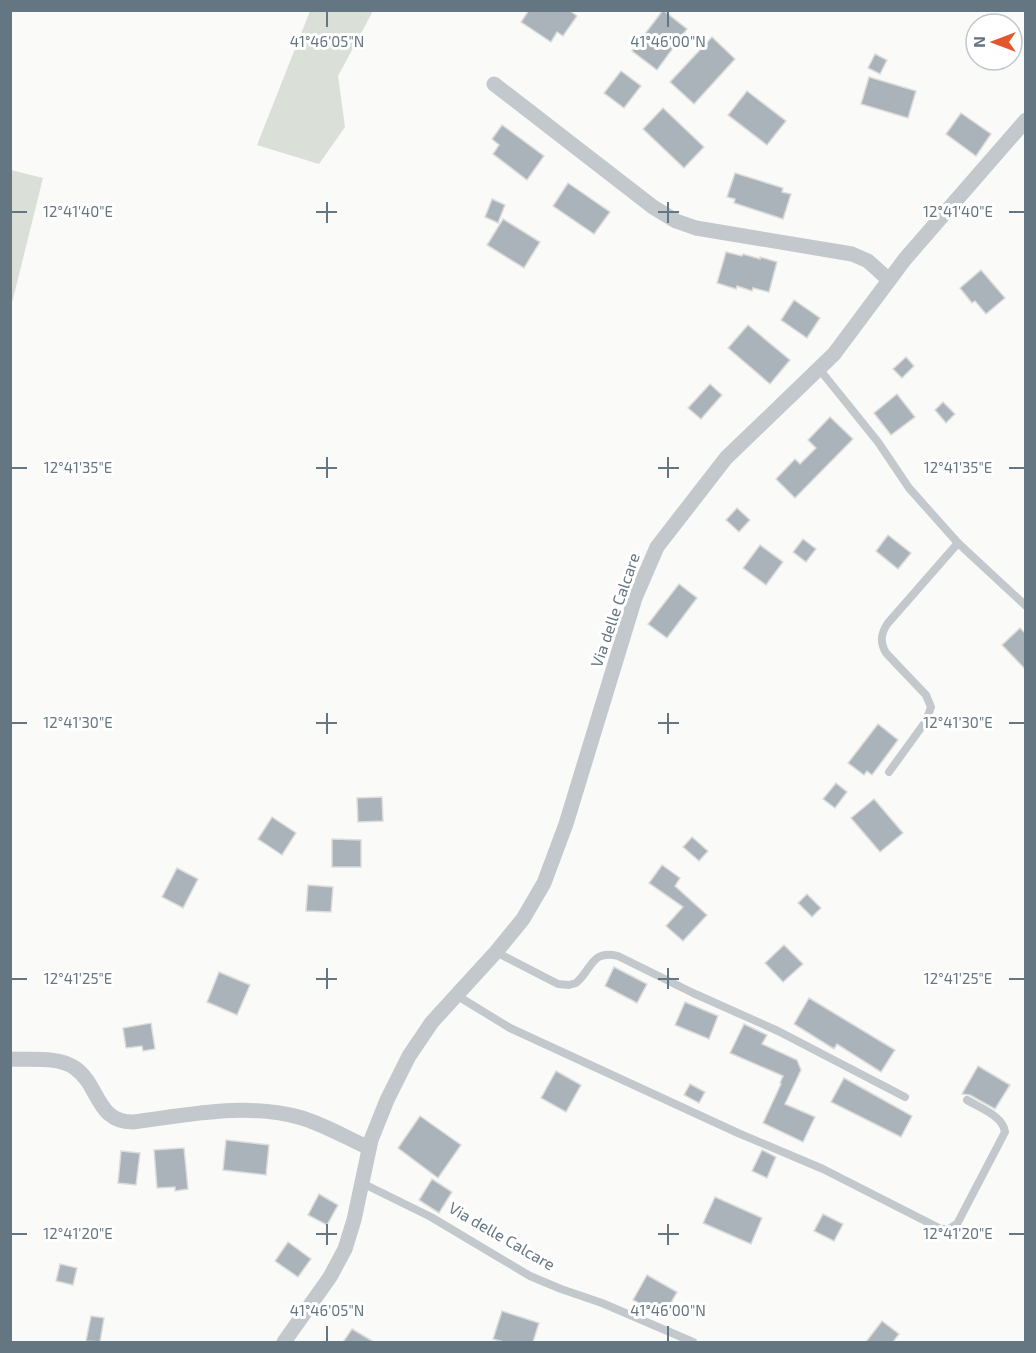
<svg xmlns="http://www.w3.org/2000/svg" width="1036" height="1353" font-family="'Exo 2',sans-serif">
  <rect width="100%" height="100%" fill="#fafaf8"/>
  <!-- green -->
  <g fill="#dadfd7">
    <polygon points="310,11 373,11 338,76 345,127 319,164 257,145"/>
    <polygon points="11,170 43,178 11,307 10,307"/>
  </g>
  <!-- building -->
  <g fill="#aab3b9" stroke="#dcdcda" stroke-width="1.5">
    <polygon points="529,10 569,10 577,16 563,36 557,32 551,42 521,22"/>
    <polygon points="663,10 687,29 657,70 632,51"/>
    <polygon points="712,37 735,59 694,104 670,82"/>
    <polygon points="875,54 887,60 880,74 868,68"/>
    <polygon points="621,71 641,86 624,108 604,93"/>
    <polygon points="869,77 916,91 908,118 861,104"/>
    <polygon points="747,91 786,121 767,145 728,115"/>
    <polygon points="663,108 704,147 684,168 643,129"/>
    <polygon points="961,113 991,134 976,156 946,134"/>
    <polygon points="502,125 544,156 527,180 493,154 499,145 492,139"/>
    <polygon points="735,173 783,188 782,192 791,194 783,219 734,203 735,199 727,197"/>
    <polygon points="568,183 610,212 594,234 553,206"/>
    <polygon points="492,199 505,205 498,223 485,217"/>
    <polygon points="503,219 540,242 524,268 487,245"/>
    <polygon points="726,252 742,256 743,254 760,259 760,257 777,262 769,292 753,288 752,291 737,286 736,289 717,283"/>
    <polygon points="981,270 1005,298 986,314 975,301 972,303 960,288"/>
    <polygon points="794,300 820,318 807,338 781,320"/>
    <polygon points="748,325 790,360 770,384 728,348"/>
    <polygon points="906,357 914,366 902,378 893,369"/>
    <polygon points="710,384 722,395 701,419 688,408"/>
    <polygon points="897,394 915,417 891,435 874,413"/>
    <polygon points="943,402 955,414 946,423 935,410"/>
    <polygon points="830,417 853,439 795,498 776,479 795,459 800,464 816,448 808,440"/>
    <polygon points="737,508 750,520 739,532 726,520"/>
    <polygon points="888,535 911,553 898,569 876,551"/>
    <polygon points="803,539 816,549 806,562 793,552"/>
    <polygon points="760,545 783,562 766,585 743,568"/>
    <polygon points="679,584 697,598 667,638 648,624"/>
    <polygon points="1020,628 1026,634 1026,670 1002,645"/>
    <polygon points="878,724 898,740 872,775 867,771 864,775 848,763"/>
    <polygon points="836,783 847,792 835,808 823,799"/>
    <polygon points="382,797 383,821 358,822 357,798"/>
    <polygon points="874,799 903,833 880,852 851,818"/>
    <polygon points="272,817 296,833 282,855 258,839"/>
    <polygon points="692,837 708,851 699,861 683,847"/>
    <polygon points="332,839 361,840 361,867 332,867"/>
    <polygon points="662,865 680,878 675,886 707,915 683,941 666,926 683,907 649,883"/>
    <polygon points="177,868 198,879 183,908 162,897"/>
    <polygon points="308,885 333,887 331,912 306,911"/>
    <polygon points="807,894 821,908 812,917 798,903"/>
    <polygon points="784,945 803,964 783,982 765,963"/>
    <polygon points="614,967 647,984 637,1003 605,986"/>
    <polygon points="219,972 250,985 237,1015 207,1002"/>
    <polygon points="809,998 895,1050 881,1072 837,1044 834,1049 794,1024"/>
    <polygon points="685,1002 718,1016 709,1039 675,1025"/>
    <polygon points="151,1023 155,1049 143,1051 142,1046 126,1048 123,1028"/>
    <polygon points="744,1024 767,1035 762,1044 797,1060 801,1070 785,1104 815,1117 803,1142 763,1123 781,1084 780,1083 783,1076 730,1053"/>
    <polygon points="978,1066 1010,1085 995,1109 970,1095 962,1094"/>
    <polygon points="556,1071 581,1085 566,1112 541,1098"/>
    <polygon points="844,1078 912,1116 901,1137 831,1102"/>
    <polygon points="690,1084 705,1092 699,1103 684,1095"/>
    <polygon points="420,1116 461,1145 438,1178 398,1148"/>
    <polygon points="226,1140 269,1145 266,1175 223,1170"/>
    <polygon points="184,1148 188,1189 175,1191 175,1187 157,1188 154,1150"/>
    <polygon points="762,1150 776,1157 767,1178 752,1171"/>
    <polygon points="121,1151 140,1153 136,1185 118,1183"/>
    <polygon points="432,1179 452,1192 439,1213 419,1200"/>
    <polygon points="319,1194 338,1205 327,1225 308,1215"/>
    <polygon points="715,1197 762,1218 751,1244 703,1223"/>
    <polygon points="823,1214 843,1224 834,1241 814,1231"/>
    <polygon points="288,1242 311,1259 298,1277 275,1261"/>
    <polygon points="60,1264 77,1268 73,1285 56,1281"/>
    <polygon points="647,1275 677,1292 663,1317 633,1300"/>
    <polygon points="502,1311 539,1323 533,1342 504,1342 493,1339"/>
    <polygon points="91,1316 104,1318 100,1342 86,1341"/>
    <polygon points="882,1321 899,1334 893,1342 866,1342"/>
    <polygon points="352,1329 374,1342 343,1342"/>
  </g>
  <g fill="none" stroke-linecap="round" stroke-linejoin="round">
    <!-- service -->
    <g stroke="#c3c8cc" stroke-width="8">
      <polyline points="820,370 878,442 909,488 958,543 1026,606"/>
      <path d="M889 772 926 721 931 707 926 695 886 653C880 643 880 634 888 623L958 543"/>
      <path d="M496 952 558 984 569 985 576 983C592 970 591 949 618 956L693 993 778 1031 905 1097"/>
      <path d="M456 995 510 1028 738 1133 823 1169 941 1229H949L957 1224 1005 1132C1003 1116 980 1108 967 1100"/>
      <polyline points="362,1183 431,1217 530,1276 561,1289 602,1303 693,1342"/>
    </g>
    <!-- minor -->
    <g stroke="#c3c8cc" stroke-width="15">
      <polyline points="494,84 653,207 676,221 696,228 852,254 868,261 889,280"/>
      <path d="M10 1059C30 1060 58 1056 75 1068 100 1086 96 1122 133 1122 189 1115 247 1102 302 1118 325 1125 347 1138 369 1148"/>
      <polyline points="284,1342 330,1277 345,1249 354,1220 371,1140 387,1100 409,1056 432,1022 496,952 523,919 544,883 566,824 635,598 657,547 726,458 834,354 905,259 1026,120"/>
    </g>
  </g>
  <!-- ticks -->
  <path fill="none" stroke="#657683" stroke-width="2" d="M327 12V27M668 12V27M327 202V223M668 202V223M12 212H27M316 212H337M658 212H679M1009 212H1024M327 457V478M668 457V478M12 468H27M316 468H337M658 468H679M1009 468H1024M327 713V734M668 713V734M12 723H27M316 723H337M658 723H679M1009 723H1024M327 968V989M668 968V989M12 979H27M316 979H337M658 979H679M1009 979H1024M327 1224V1245M668 1224V1245M12 1234H27M316 1234H337M658 1234H679M1009 1234H1024M327 1326V1341M668 1326V1341"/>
  <g text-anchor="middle" stroke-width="6" stroke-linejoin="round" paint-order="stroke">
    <!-- street labels -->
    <g font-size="16" fill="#657683" stroke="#fff">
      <text transform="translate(615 610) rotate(-71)" y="6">Via delle Calcare</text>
      <text transform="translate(502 1236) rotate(30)" y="6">Via delle Calcare</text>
    </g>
  </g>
  <g font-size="15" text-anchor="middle" fill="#657683" stroke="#fff" stroke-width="6" stroke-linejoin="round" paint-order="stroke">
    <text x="327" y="47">41°46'05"N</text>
    <text x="668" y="47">41°46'00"N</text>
    <text x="958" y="217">12°41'40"E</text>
    <text x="78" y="217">12°41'40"E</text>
    <text x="958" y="473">12°41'35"E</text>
    <text x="78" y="473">12°41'35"E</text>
    <text x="958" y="728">12°41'30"E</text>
    <text x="78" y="728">12°41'30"E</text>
    <text x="958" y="984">12°41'25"E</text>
    <text x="78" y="984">12°41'25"E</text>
    <text x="958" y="1239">12°41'20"E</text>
    <text x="78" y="1239">12°41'20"E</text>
    <text x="327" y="1316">41°46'05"N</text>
    <text x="668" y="1316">41°46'00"N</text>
  </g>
  <!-- border -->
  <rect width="1036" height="1353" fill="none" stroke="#657683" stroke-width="24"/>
  <!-- north arrow -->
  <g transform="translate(994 42) rotate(270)"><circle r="28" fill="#ffffff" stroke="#c1c8cd" stroke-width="1.5"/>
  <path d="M0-4.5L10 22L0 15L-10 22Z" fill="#e4572e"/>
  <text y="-9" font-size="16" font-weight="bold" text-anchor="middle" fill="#657683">N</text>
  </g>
</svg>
